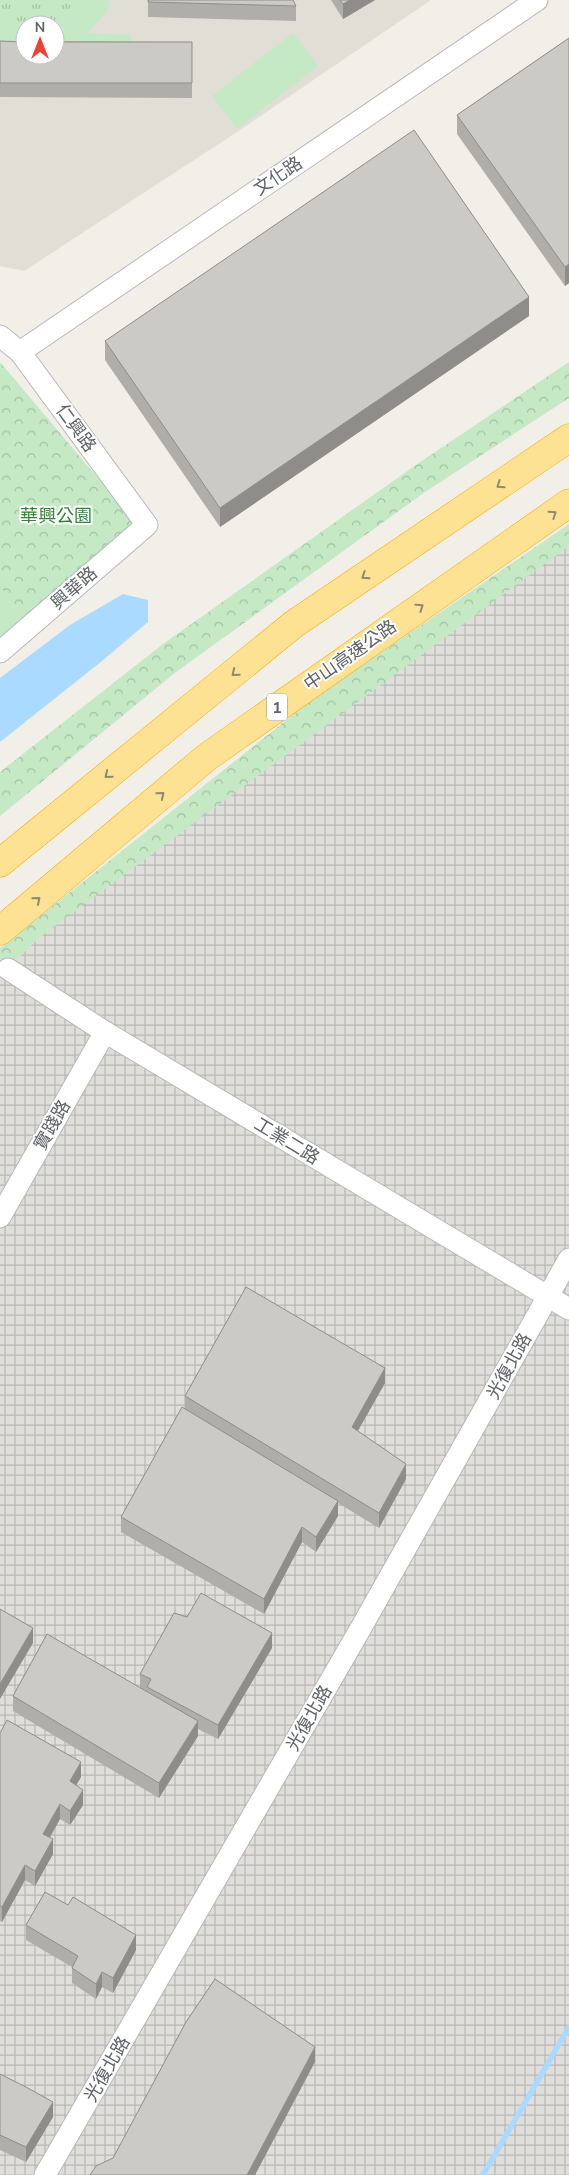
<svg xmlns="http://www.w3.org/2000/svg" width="569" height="2175" font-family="'Nunito Sans','Noto Sans TC',sans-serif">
  <defs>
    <pattern id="industrial-grid" width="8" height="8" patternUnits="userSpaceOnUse" patternTransform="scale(1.25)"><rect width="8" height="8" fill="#e0deda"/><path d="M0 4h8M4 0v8" fill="none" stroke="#b9b8b5"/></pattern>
    <pattern id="grass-tufts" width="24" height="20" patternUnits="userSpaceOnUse" patternTransform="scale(1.25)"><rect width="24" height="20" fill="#c5e8c5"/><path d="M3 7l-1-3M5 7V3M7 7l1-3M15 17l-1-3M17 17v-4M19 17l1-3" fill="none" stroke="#a3c0a4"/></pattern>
    <pattern id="forest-crowns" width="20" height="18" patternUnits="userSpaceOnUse" patternTransform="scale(1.25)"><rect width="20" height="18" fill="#c5e8c5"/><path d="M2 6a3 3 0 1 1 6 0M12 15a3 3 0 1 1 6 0" fill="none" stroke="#a3c0a4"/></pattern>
  </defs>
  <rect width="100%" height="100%" fill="#f1efe8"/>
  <!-- industrial -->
  <polygon fill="url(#industrial-grid)" points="569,540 569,2175 0,2175 0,975 40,937"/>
  <!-- education -->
  <path fill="#e1ded6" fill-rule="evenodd" d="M0 0H431L237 132 24 271 0 266ZM25 25H55V55H25Z"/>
  <!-- grass -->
  <polygon fill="url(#grass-tufts)" points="0,0 87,0 86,4 61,27 25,25 25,28 0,28"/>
  <!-- forest -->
  <g fill="url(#forest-crowns)">
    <polygon points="0,362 135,522 0,640"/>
    <polygon points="569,362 569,398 425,492 176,672 0,816 0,772 163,644 413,467"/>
    <polygon points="569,524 569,546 40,937 0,975 0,948 309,702"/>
  </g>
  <!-- garden -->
  <g fill="#c5e8c5">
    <polygon points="87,0 109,0 108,10 87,33 131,35 131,48 55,48 55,27 61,27 86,4"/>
    <rect x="0" y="28" width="25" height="20"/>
    <polygon points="293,33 318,66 237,129 212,96"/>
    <polygon points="0,586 22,614 0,632"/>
  </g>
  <!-- water -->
  <polygon fill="#aadaff" points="123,594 148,600 148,622 102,661 0,742 0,678 70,625"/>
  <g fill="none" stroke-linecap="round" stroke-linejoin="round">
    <!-- stream -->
    <polyline stroke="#aadaff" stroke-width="5.5" points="483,2175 569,2027"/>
    <!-- minor casing -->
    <g stroke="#b5b8bc" stroke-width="23">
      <g id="minor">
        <polyline points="0,336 20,352 147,525 0,652"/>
        <polyline points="20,352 537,0"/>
        <polyline points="8,969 105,1032 569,1309"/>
        <polyline points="0,1217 105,1032"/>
        <polyline points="45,2175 362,1626 569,1259"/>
      </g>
    </g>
    <!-- highway casing -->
    <g stroke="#f9ab00" stroke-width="29">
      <g id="highway">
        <polyline points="0,863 294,624 569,438"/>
        <polyline points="0,931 207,757 569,503"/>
      </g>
    </g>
    <!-- minor -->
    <use href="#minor" stroke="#fff" stroke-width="21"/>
    <!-- highway -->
    <use href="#highway" stroke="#fde293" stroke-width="28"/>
  </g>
  <!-- wall -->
  <g fill="#afaea9">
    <polygon points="148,0 296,6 296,21 148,17"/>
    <polygon points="331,0 375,0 343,19"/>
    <polygon points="569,38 569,283 565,286 457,134 457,115"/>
    <polygon points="0,41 192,42 192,98 0,97"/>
    <polygon points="529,316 220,527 105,360 105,341"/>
    <polygon points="385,1383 358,1431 406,1479 379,1528 338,1503 338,1516 316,1552 302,1542 264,1614 121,1532 121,1517 185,1408 185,1396"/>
    <polygon points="272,1648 218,1739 198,1729 198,1736 159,1798 13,1711 13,1696 140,1688 140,1674"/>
    <polygon points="0,1733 81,1777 76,1785 83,1805 70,1825 60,1819 50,1838 53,1854 35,1886 25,1880 2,1922 0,1921"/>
    <polygon points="26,1925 136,1950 113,1993 102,1987 96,1999 72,1983 72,1967 26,1940"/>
    <polygon points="0,2074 53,2117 26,2162 0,2150"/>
  </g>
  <!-- shaded-wall -->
  <g fill="#8f8d8a">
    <polygon points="350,0 375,0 343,19 343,4"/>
    <polygon points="569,264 569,283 565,286 565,267"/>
    <polygon points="529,297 529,316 220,527 220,508"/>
    <polygon points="385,1368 385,1383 352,1441 352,1427"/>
    <polygon points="406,1464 406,1479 379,1528 379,1513"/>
    <polygon points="338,1501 338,1516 316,1552 316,1537"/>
    <polygon points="302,1527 302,1542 264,1614 264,1599"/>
    <polygon points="33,1628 33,1643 0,1699 0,1684"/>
    <polygon points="272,1633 272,1648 218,1739 218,1725"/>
    <polygon points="198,1721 198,1736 159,1798 159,1783"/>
    <polygon points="81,1762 81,1777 70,1796 70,1781"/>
    <polygon points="83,1790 83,1805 70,1825 70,1811"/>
    <polygon points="60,1804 60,1819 43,1849 43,1834"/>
    <polygon points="53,1839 53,1854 35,1886 35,1871"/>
    <polygon points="25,1865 25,1880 2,1922 2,1907"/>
    <polygon points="136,1935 136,1950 113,1993 113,1978"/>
    <polygon points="102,1972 102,1987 96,1999 96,1984"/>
    <polygon points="315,2047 315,2062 255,2175 247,2175"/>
    <polygon points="53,2102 53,2117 26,2162 26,2147"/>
  </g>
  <!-- building -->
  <g fill="#cccac5" stroke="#8f8d8a">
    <polygon points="148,0 293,0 296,6 148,2"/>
    <polygon points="340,0 350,0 343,4"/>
    <polygon points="569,38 569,264 565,267 457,115"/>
    <polygon points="0,41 25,42 25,55 55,55 55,42 192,42 192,83 0,83"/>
    <polygon points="414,130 529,297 220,508 105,341"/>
    <polygon points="246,1287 385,1368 352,1427 406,1464 379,1513 185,1396"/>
    <polygon points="182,1407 338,1501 316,1537 302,1527 264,1599 121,1517"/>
    <polygon points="201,1593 272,1633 218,1725 147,1687 151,1679 140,1674 174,1613 187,1617"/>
    <polygon points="0,1609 33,1628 0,1684"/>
    <polygon points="47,1634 198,1721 159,1783 13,1696"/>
    <polygon points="7,1720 81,1762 70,1781 83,1790 70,1811 60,1804 43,1834 53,1839 35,1871 25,1865 2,1907 0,1906 0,1733"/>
    <polygon points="45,1892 68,1905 73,1897 136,1935 113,1978 102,1972 96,1984 72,1968 78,1956 26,1925"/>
    <polygon points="215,1979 315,2047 247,2175 90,2175 96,2166 113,2158 186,2022"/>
    <polygon points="0,2074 26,2087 53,2102 26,2147 0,2135"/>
  </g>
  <!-- one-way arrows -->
  <defs><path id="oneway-chevron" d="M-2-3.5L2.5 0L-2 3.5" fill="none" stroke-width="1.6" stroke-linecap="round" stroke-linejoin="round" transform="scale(1.25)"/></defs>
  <g stroke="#8e8975">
    <use href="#oneway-chevron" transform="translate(500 485) rotate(146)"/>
    <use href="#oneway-chevron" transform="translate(553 514) rotate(-34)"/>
    <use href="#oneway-chevron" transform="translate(365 576) rotate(146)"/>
    <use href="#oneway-chevron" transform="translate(420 607) rotate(-35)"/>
    <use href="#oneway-chevron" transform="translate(235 673) rotate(141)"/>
    <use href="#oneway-chevron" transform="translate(108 775) rotate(141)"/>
    <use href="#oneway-chevron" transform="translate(161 795) rotate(-40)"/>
    <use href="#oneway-chevron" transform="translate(37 900) rotate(-40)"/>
  </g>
  <g text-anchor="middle" stroke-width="4" stroke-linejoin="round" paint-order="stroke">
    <!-- shield labels -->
    <rect fill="#fff" stroke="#8f9295" stroke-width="1" x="267" y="693.5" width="20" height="27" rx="4"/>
    <g font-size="16" font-weight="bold" fill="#5f6368">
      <text x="277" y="713">1</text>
    </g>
    <!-- street labels -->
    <g font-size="18" fill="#5f6368" stroke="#fff">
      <text transform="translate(278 176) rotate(-34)" y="6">文化路</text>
      <text transform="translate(76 428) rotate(54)" y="6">仁興路</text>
      <text transform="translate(74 588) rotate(-41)" y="6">興華路</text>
      <text transform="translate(350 655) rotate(-35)" y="6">中山高速公路</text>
      <text transform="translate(52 1125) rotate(-60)" y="6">實踐路</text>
      <text transform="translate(287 1141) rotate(31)" y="6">工業二路</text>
      <text transform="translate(509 1366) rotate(-61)" y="6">光復北路</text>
      <text transform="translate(309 1718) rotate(-60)" y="6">光復北路</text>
      <text transform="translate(107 2069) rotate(-60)" y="6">光復北路</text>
    </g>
    <!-- park labels -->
    <g font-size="18" fill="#348238" stroke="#fff">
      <text x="56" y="522">華興公園</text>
    </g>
  </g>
  <!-- north arrow -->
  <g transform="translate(40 40)"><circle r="24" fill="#ffffff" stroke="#bfc1c3"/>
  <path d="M0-4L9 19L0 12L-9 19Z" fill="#ea4335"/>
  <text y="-8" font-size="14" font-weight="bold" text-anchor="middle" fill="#5f6368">N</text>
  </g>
</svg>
